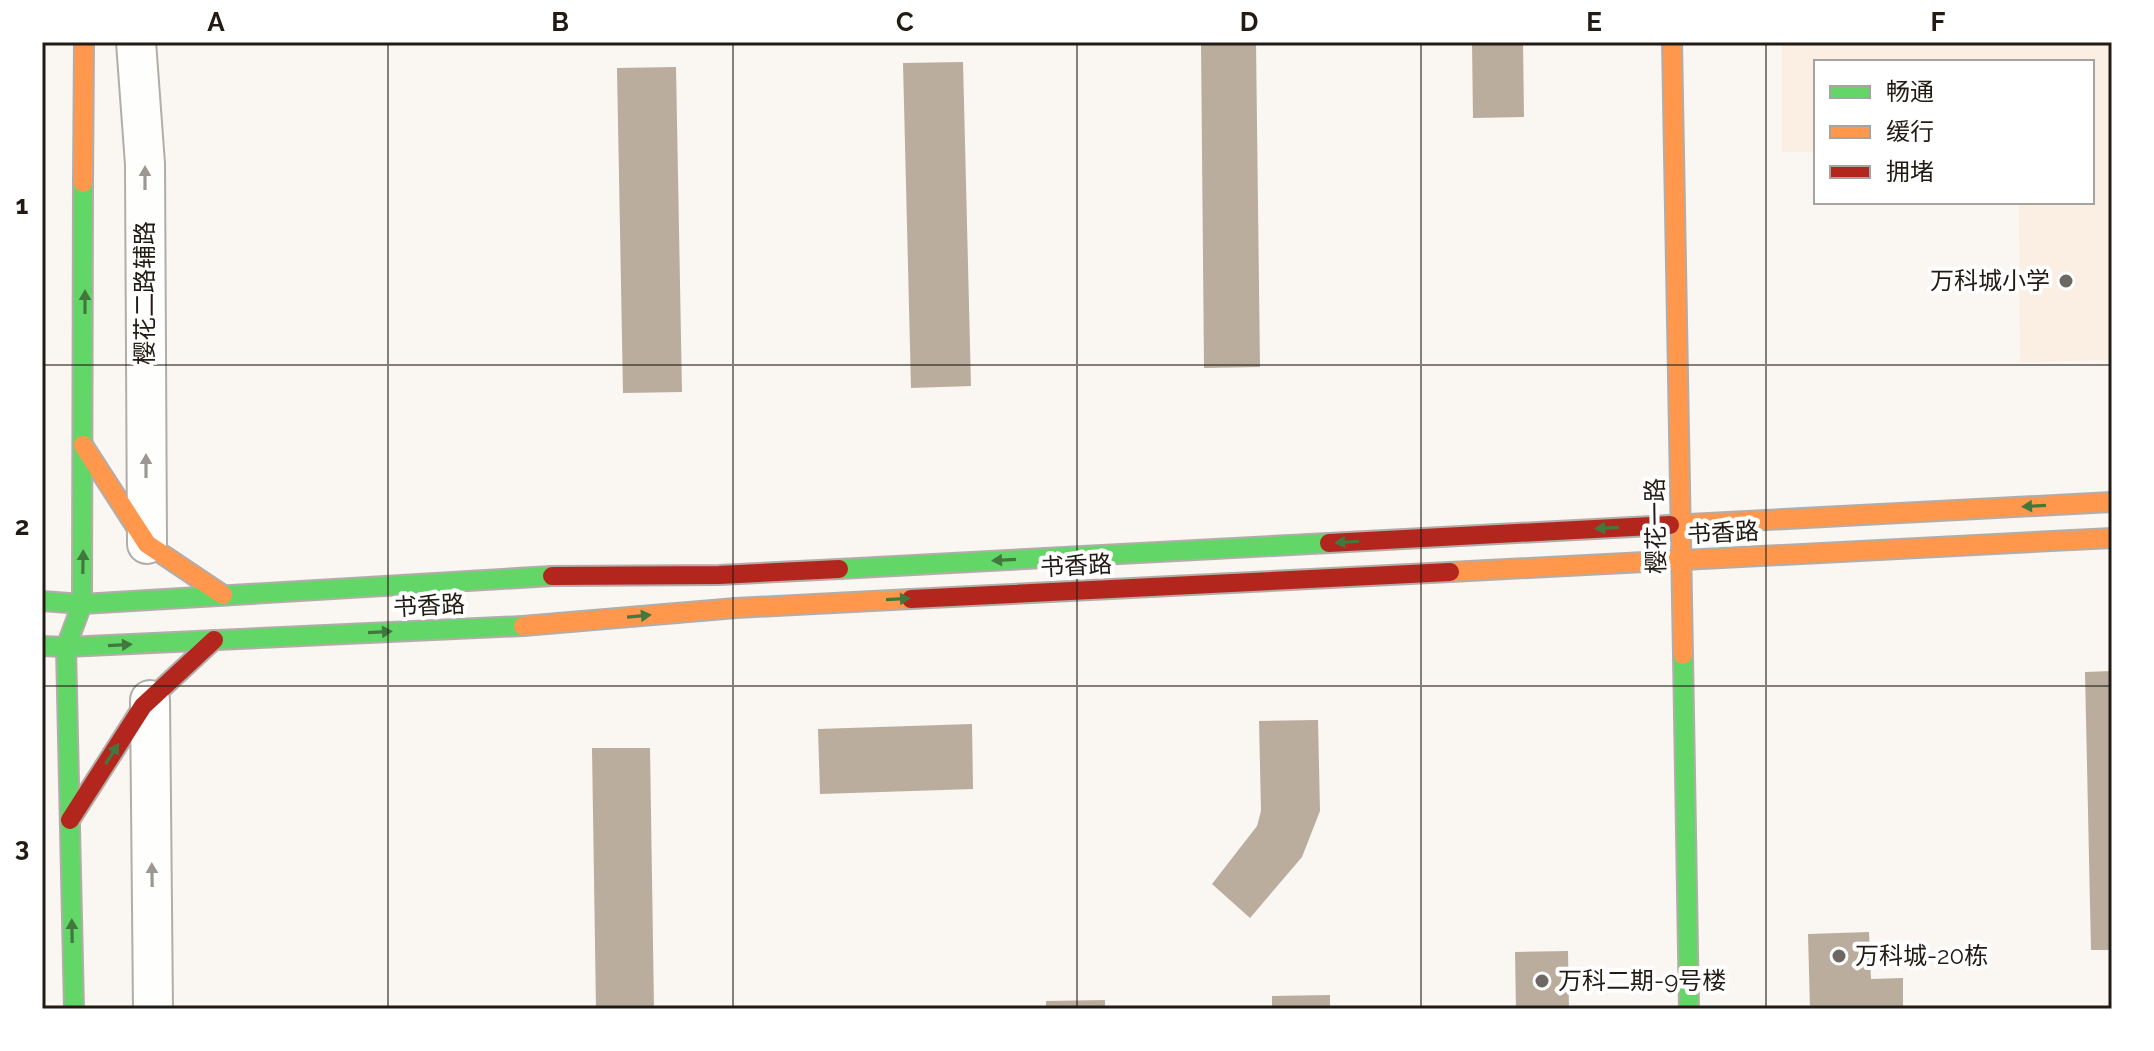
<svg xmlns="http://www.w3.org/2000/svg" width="2154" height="1051" font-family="Raleway,'Noto Sans SC',sans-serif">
  <rect width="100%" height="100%" fill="#faf6f2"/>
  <!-- built -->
  <polygon fill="#fbefe3" points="1782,42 2112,42 2112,360 2020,362 2019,202 2092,202 2092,62 1816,62 1816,152 1782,152"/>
  <!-- building -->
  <g fill="#baad9e">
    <polygon points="1201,42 1256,42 1260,367 1204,368"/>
    <polygon points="1472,42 1523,42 1524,117 1473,118"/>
    <polygon points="963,62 971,386 911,388 903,63"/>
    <polygon points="676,67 682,392 623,393 617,68"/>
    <polygon points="2112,671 2112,950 2091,950 2085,672"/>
    <polygon points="1318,720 1320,811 1302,857 1250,918 1212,884 1257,826 1261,811 1259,721"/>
    <polygon points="972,724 973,789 820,794 818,729"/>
    <polygon points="592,748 650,748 654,1009 596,1009"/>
    <polygon points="1869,932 1871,979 1903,978 1903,1009 1810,1009 1808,934"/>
    <polygon points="1568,951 1569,1009 1516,1009 1515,952"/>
    <polygon points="1330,995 1330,1009 1272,1009 1272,996"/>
    <polygon points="1105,1000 1105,1009 1046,1009 1046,1001"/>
  </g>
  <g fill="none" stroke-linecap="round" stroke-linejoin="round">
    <!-- street casing -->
    <g stroke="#b2ada8" stroke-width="42">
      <g id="street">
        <polyline points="136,42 145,164 147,544"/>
        <polyline points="150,700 153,1009"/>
      </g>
    </g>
    <!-- fast casing -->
    <g stroke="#b2ada8" stroke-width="22">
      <g id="fast">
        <polyline points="839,569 1329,543"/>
        <polyline points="42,601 82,604 552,576"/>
        <polyline points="42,646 66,647 523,626"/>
        <polyline points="1683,655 1689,1009"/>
        <polyline points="74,1009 66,647 82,604 83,183"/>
      </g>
    </g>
    <!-- slow casing -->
    <g stroke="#b2ada8" stroke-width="22">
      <g id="slow">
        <polyline points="1672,42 1683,655"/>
        <polyline points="83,183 84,42"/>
        <polyline points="83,445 147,544 223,595"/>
        <polyline points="1670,525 2112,502"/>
        <polyline points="1450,572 2112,538"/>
        <polyline points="523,626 736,608 911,599"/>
      </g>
    </g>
    <!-- jam casing -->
    <g stroke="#b2ada8" stroke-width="22">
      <g id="jam">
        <polyline points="1329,543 1670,525"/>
        <polyline points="552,576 719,575 839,569"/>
        <polyline points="911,599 1450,572"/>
        <polyline points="70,820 143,706 214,640"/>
      </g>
    </g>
    <!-- street -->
    <use href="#street" stroke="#fefefd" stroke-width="38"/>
    <!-- fast -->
    <use href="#fast" stroke="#63d668" stroke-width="18"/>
    <!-- slow -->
    <use href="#slow" stroke="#ff974d" stroke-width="18"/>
    <!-- jam -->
    <use href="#jam" stroke="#b3261e" stroke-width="18"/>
  </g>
  <!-- one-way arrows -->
  <defs><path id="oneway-solid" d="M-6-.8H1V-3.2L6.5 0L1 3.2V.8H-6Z" transform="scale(2)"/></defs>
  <g fill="#9b9894">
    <use href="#oneway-solid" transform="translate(145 178) rotate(-90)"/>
    <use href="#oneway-solid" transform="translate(146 466) rotate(-90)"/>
    <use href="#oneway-solid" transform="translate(152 875) rotate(-91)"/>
  </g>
  <g fill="#42783e">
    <use href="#oneway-solid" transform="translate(85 302) rotate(-90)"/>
    <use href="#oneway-solid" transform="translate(2034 506) rotate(177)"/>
    <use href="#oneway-solid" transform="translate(1607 528) rotate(177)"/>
    <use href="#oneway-solid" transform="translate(1347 542) rotate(177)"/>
    <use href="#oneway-solid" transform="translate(1004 560) rotate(177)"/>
    <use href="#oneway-solid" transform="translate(83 562) rotate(-89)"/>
    <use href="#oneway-solid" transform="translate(898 599) rotate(-3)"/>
    <use href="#oneway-solid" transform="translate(639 616) rotate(-5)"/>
    <use href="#oneway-solid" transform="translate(380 632) rotate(-3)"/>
    <use href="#oneway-solid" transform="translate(120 645) rotate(-3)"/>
    <use href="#oneway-solid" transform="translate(112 754) rotate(-57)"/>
    <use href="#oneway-solid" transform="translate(72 931) rotate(-91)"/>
  </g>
  <!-- grid -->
  <path fill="none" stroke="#211b14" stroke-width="2" stroke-opacity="0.55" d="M388 42V1009M733 42V1009M1077 42V1009M1421 42V1009M1766 42V1009M42 365H2112M42 686H2112"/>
  <!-- markers -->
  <g fill="#6d6862" stroke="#fff" stroke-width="3">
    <circle cx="2066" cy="281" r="8"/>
    <circle cx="1839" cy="956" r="8"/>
    <circle cx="1542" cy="981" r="8"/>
  </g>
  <g text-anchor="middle" stroke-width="8" stroke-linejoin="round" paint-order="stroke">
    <!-- poi labels -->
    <g font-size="24" fill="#211b14" stroke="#fff" text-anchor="start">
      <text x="2050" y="289" text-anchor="end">万科城小学</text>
      <text x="1855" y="964">万科城-20栋</text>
      <text x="1558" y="989">万科二期-9号楼</text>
    </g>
    <!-- street labels -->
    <g font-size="24" fill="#211b14" stroke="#fff">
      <text transform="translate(145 293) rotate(-90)" y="8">樱花二路辅路</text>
      <text transform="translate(1656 526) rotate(-91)" y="8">樱花一路</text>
      <text transform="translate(1723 533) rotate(-3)" y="8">书香路</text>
      <text transform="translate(1076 566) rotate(-3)" y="8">书香路</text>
      <text transform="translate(429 606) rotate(-3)" y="8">书香路</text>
    </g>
  </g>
  <!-- border -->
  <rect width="2154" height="1051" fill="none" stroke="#ffffff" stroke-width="88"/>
  <!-- legend -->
  <rect x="1814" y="60" width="280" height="144" fill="#ffffff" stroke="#a6a4a1" stroke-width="2"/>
  <rect x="1830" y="86" width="40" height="12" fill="#63d668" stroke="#a6a4a1" stroke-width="2"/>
  <text x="1886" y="100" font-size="24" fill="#211b14">畅通</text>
  <rect x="1830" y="126" width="40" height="12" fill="#ff974d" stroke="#a6a4a1" stroke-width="2"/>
  <text x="1886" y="140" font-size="24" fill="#211b14">缓行</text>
  <rect x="1830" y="166" width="40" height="12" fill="#b3261e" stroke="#a6a4a1" stroke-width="2"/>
  <text x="1886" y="180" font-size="24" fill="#211b14">拥堵</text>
  <rect x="44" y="44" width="2066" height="963" fill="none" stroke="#211b14" stroke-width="3"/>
  <g font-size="26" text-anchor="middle" font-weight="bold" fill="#211b14">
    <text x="216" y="31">A</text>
    <text x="560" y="31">B</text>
    <text x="905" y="31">C</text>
    <text x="1249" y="31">D</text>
    <text x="1594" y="31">E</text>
    <text x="1938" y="31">F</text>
    <text x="22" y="214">1</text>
    <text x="22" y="535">2</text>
    <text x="22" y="856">3</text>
  </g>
</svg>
